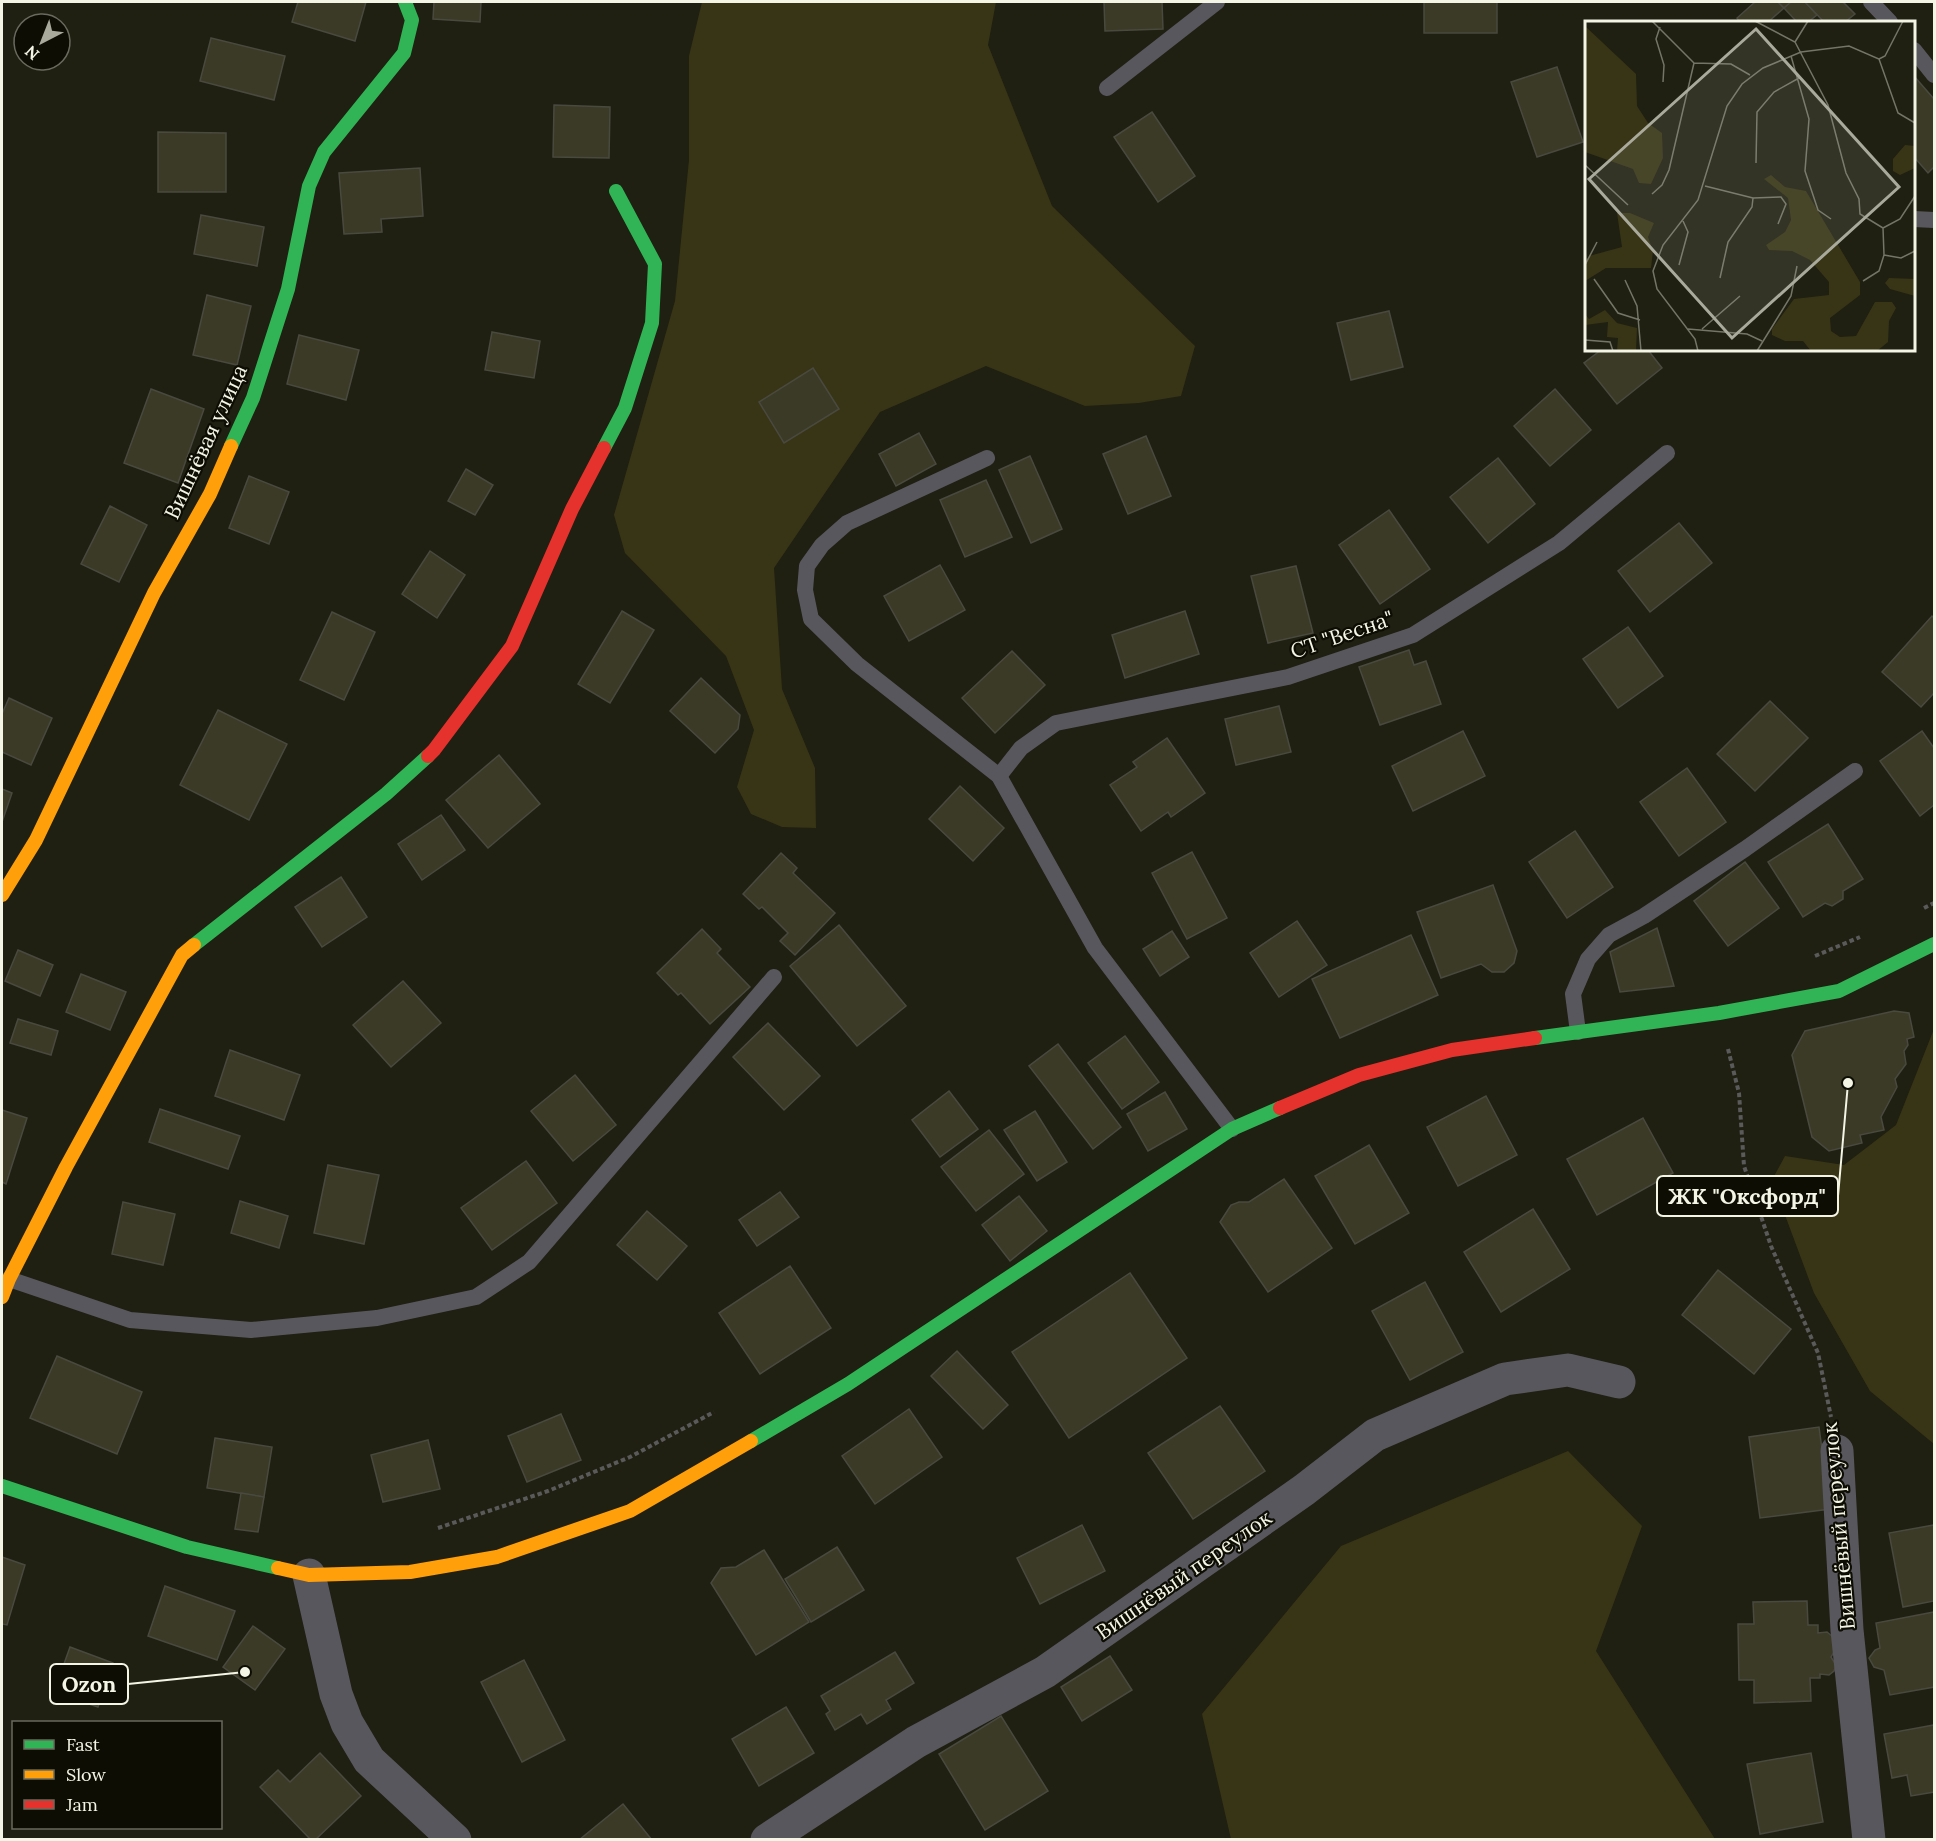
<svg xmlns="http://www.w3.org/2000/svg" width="1936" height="1841" font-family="Lora,serif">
  <rect width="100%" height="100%" fill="#1f1f12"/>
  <!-- green -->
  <g fill="#373515">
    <polygon points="702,2 996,2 988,45 1052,206 1195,346 1181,396 1139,403 1085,406 986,366 880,412 774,568 782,689 815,768 816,828 782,827 751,814 737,787 754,730 726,656 625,553 614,515 675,301 689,160 689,56"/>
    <polygon points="1934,1029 1934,1444 1870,1391 1814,1293 1772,1180 1785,1156 1844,1165 1896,1125"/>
    <polygon points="1568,1451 1642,1526 1596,1651 1715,1839 1231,1839 1202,1714 1341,1546"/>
  </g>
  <!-- building -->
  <g fill="#3b3a26" stroke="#4a493f" stroke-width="1.5">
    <polygon points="298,2 366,2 355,41 292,22"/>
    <polygon points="434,2 481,2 480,22 433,19"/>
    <polygon points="1104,2 1162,2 1163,29 1105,31"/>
    <rect x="1424" y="2" width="73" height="31"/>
    <polygon points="1755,2 1778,2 1784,8 1768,22 1740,22 1737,18"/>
    <polygon points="1778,2 1791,2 1784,8"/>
    <polygon points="1791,2 1805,2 1817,15 1808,22 1797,22 1784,8"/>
    <polygon points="1805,2 1843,2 1855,14 1845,22 1824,22"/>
    <polygon points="211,38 285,56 274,100 200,81"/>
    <polygon points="1557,67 1583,142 1537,157 1511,82"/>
    <polygon points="1914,76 1934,99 1934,167 1928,173 1914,157"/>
    <polygon points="554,105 610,107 609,158 553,157"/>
    <polygon points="1152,112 1195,176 1158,202 1114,137"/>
    <polygon points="158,132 226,133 226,192 158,192"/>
    <polygon points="420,168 423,216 381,219 382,232 344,234 339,173"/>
    <polygon points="201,215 264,227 257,266 194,254"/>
    <polygon points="207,295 251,306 237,365 193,355"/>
    <polygon points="1389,311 1403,367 1351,380 1337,323"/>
    <polygon points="492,332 540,341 534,378 485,370"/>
    <polygon points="299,335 359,350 346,400 287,384"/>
    <polygon points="1601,350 1648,350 1662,368 1617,404 1584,363"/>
    <polygon points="813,368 839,409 784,443 759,402"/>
    <polygon points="151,389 204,409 178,483 124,463"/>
    <polygon points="1555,389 1591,430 1550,466 1514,426"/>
    <polygon points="919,433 936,464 896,486 879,454"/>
    <polygon points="1146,436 1171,496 1128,514 1103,454"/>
    <polygon points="1030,456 1062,529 1031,543 999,470"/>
    <polygon points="1498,458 1535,504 1488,543 1450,497"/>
    <polygon points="466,469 493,485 475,515 448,501"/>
    <polygon points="249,476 289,492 269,544 229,528"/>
    <polygon points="986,480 1012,537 965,557 940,500"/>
    <polygon points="110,506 147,525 119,582 81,564"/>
    <polygon points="1389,510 1430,569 1380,604 1339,545"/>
    <polygon points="1679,523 1712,563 1650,612 1618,571"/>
    <polygon points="430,551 465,575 437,618 402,594"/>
    <polygon points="940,565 965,610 909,641 884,596"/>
    <polygon points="1296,566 1313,633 1268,643 1251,576"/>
    <polygon points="622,611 654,630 610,703 578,684"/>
    <polygon points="1185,611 1199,654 1125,678 1112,635"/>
    <polygon points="332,612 375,632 344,700 300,680"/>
    <polygon points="1932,616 1934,618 1934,693 1921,707 1882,672"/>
    <polygon points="1628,627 1663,676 1618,708 1583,659"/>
    <polygon points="1409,650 1414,665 1426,661 1441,704 1380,725 1359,667"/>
    <polygon points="1012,651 1045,685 995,733 962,698"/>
    <polygon points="701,678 740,715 738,729 715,753 670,711"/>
    <polygon points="9,698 52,718 31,765 2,752 2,714"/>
    <polygon points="1770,701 1808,738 1755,791 1717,754"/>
    <polygon points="1279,706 1291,752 1236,765 1225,719"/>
    <polygon points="218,710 287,744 249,820 180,785"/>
    <polygon points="1463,731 1485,776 1413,811 1392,766"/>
    <polygon points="1922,731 1934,748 1934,805 1920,816 1880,761"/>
    <polygon points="1167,738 1205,793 1171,817 1168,812 1141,831 1110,785 1137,767 1133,762"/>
    <polygon points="499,755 540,804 488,848 446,800"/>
    <polygon points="1687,768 1726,822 1679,856 1640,802"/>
    <polygon points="960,786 1004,828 973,861 929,819"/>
    <polygon points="2,789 12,793 2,822"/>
    <polygon points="441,815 465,850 422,880 398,844"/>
    <polygon points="1828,824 1863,879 1843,891 1843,899 1832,906 1825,903 1803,917 1768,862"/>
    <polygon points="1575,831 1613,887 1567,918 1529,862"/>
    <polygon points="1192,852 1227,918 1187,939 1152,873"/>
    <polygon points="781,853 797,868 793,873 835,913 795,955 780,941 788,933 762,907 759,909 743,894"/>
    <polygon points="1745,862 1779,908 1728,946 1694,901"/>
    <polygon points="341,877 367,917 322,947 295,907"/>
    <polygon points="1493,885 1517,951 1514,963 1504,972 1492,972 1481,964 1441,978 1417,912"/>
    <polygon points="1297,921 1327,965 1279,997 1250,953"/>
    <polygon points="839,925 906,1006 857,1046 790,966"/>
    <polygon points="1657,928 1674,986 1620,992 1610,952"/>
    <polygon points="702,929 721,949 717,953 750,987 710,1024 681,993 678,995 657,973"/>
    <polygon points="1172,931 1189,957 1160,976 1143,949"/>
    <polygon points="1411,935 1438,995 1340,1038 1312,979"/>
    <polygon points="18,950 53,965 40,996 5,981"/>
    <polygon points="81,974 126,992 110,1030 66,1012"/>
    <polygon points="403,981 441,1023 391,1067 353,1025"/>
    <polygon points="1894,1011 1909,1013 1914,1037 1907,1039 1908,1045 1904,1051 1906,1064 1895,1079 1897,1087 1881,1117 1884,1130 1860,1135 1862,1143 1829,1151 1812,1137 1792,1055 1805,1031"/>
    <polygon points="18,1019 58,1031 51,1055 10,1043"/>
    <polygon points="768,1023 820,1076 784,1110 733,1057"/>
    <polygon points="1125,1036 1159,1082 1122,1109 1088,1063"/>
    <polygon points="1058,1044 1121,1127 1093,1149 1029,1066"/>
    <polygon points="230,1050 300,1075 284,1120 215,1096"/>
    <polygon points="575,1075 616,1125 573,1161 531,1111"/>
    <polygon points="949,1091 978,1129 940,1157 912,1120"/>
    <polygon points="1165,1092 1187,1129 1148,1151 1127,1114"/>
    <polygon points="1486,1096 1517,1155 1458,1186 1427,1127"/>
    <polygon points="160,1109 240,1136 228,1169 149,1142"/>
    <polygon points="2,1110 27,1118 6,1184 2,1182"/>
    <polygon points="1035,1111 1067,1162 1037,1181 1004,1130"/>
    <polygon points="1643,1118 1673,1173 1597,1215 1567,1159"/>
    <polygon points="989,1130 1024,1174 976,1211 941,1167"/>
    <polygon points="1369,1145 1409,1213 1355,1244 1315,1176"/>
    <polygon points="526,1161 557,1203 492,1250 461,1208"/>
    <polygon points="328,1165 379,1175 364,1244 314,1233"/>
    <polygon points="1284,1179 1332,1248 1268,1292 1220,1222 1231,1205 1239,1202 1249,1202"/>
    <polygon points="780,1192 799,1217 757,1246 739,1220"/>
    <polygon points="1019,1196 1047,1231 1010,1261 982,1225"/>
    <polygon points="240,1201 288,1216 279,1248 231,1233"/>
    <polygon points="123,1202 175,1214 163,1265 112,1254"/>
    <polygon points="1533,1209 1570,1269 1501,1312 1464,1252"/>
    <polygon points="647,1211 687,1246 657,1280 617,1245"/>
    <polygon points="790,1266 831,1328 760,1374 719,1313"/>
    <polygon points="1718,1270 1791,1329 1754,1374 1682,1315"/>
    <polygon points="1130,1273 1187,1358 1069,1438 1012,1352"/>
    <polygon points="1425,1282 1463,1352 1410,1380 1372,1311"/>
    <polygon points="957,1351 1008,1405 983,1429 931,1376"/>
    <polygon points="57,1356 142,1392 117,1454 30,1418"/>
    <polygon points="1220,1406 1265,1471 1193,1519 1148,1453"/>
    <polygon points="909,1409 942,1457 875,1504 842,1456"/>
    <polygon points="561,1414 581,1460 527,1482 508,1436"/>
    <polygon points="1819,1427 1830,1509 1760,1518 1749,1437"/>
    <polygon points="215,1438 272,1447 264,1497 207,1488"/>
    <polygon points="428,1440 440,1489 383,1502 371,1455"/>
    <polygon points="241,1493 264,1497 258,1532 235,1529"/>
    <polygon points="1082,1525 1105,1571 1040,1604 1017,1558"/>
    <polygon points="1934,1525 1934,1601 1903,1607 1889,1533"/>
    <polygon points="837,1547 864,1590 811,1622 785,1579"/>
    <polygon points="764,1550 809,1622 756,1655 711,1583 721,1568 736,1567"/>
    <polygon points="2,1557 25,1565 7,1625 2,1624"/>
    <polygon points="165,1586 235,1611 217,1660 148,1636"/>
    <polygon points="1807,1601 1808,1625 1818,1625 1818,1633 1827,1632 1833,1637 1834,1652 1831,1657 1836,1665 1834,1671 1829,1675 1820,1674 1820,1678 1810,1678 1811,1701 1754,1703 1754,1680 1739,1680 1738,1624 1754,1624 1753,1602"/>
    <polygon points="1934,1612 1934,1687 1890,1695 1884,1670 1874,1667 1869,1658 1875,1650 1880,1648 1876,1623"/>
    <polygon points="253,1626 285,1649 255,1690 223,1667"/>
    <polygon points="70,1647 113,1663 98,1707 54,1692"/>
    <polygon points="895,1652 914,1683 886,1700 891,1709 867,1724 861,1714 835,1730 826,1714 830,1711 821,1696"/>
    <polygon points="1110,1656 1132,1690 1082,1721 1061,1687"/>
    <polygon points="524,1660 565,1740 522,1762 481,1682"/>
    <polygon points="786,1707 814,1753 759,1786 732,1739"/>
    <polygon points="1001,1716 1048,1791 985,1830 939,1754"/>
    <polygon points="1934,1725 1934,1792 1911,1796 1907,1775 1892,1778 1884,1734"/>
    <polygon points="320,1753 361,1796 315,1840 311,1840 260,1787 278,1770 290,1782"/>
    <polygon points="1811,1753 1823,1822 1760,1834 1747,1764"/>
    <polygon points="623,1804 652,1840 579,1840"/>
  </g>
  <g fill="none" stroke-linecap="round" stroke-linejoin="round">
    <!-- path -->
    <g stroke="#5b5a5b" stroke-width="4" stroke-dasharray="4.5 3" stroke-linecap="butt">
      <polyline points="1924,908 1934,903"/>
      <polyline points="1815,956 1860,937"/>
      <polyline points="1728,1049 1739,1093 1744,1166 1771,1246 1818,1353 1831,1417"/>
      <polyline points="438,1528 548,1491 630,1457 714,1412"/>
    </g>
    <!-- lane -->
    <g stroke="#59575e" stroke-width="16">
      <polyline points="1871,2 1890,22"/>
      <polyline points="1914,50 1934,75"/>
      <polyline points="1107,88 1217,2"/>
      <polyline points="1914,219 1934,220"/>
      <polyline points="987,458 847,523 822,545 807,566 805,590 811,619 857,664 999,776 1095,948 1232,1129"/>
      <polyline points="999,776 1021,748 1056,723 1288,677 1413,635 1559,543 1667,453"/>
      <polyline points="1578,1032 1573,994 1588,959 1609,935 1644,916 1745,849 1855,771"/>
      <polyline points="9,1279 130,1320 251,1330 377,1318 476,1297 529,1262 774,977"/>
    </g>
    <!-- street -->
    <g stroke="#59575e" stroke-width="33">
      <polyline points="1837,1451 1847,1630 1869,1840"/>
      <polyline points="309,1575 336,1694 347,1723 369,1760 455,1840"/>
      <polyline points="767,1840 916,1742 1045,1672 1304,1490 1375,1435 1505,1379 1568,1370 1619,1382"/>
    </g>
    <!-- fast -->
    <g stroke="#30b455" stroke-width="14">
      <polyline points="231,446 253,398 288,289 309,186 324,152 404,53 412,20 405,2"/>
      <polyline points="604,448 625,408 652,323 655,264 616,191"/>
      <polyline points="194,945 386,794 428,756"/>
      <polyline points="1535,1038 1719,1013 1839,991 1934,944"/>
      <polyline points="751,1441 848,1384 1232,1129 1280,1108"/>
      <polyline points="2,1486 187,1547 278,1568"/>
    </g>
    <!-- slow -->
    <g stroke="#ff9f0a" stroke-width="14">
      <polyline points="2,895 36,840 154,593 210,494 231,446"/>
      <polyline points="2,1297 9,1279 66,1167 182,955 194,945"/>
      <polyline points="278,1568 309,1575 410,1572 497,1557 630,1511 751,1441"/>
    </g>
    <!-- jam -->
    <g stroke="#e5322d" stroke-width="14">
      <polyline points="428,756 434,750 512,646 572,509 604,448"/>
      <polyline points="1280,1108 1359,1075 1452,1050 1535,1038"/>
    </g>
  </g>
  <g text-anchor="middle" stroke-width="4.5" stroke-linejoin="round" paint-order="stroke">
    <!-- street labels -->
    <g font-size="21" fill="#f5f5e6" stroke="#0d0d04">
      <text transform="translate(206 442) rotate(-65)" y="7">Вишнёвая улица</text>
      <text transform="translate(1342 635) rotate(-19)" y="7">СТ "Весна"</text>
      <text transform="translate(1839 1526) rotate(-95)" y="7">Вишнёвый переулок</text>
      <text transform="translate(1184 1575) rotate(-35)" y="7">Вишнёвый переулок</text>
    </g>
  </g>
  <!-- overview -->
  <g transform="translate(1585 21)">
    <rect width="330" height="330" fill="#1f1f12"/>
    <path d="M0 5 51 53 52 85 63 102 77 112 78 137 66 163 54 162 48 148 0 131ZM320 124 330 125V147L315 154 308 150V138ZM186 154 200 166 221 170 275 261V274L245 297 246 310 255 316 271 315 290 281H307L311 287 304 300 303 321 292 330H226L218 320H200L187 314V308L209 278 244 274V261L225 239 207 230 184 229 181 224 200 211 206 199 203 177 179 158ZM32 192H45L69 202 63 216 68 230 66 247H21L0 260V240L4 235 37 226ZM304 257 330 258V275L305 268 300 262ZM20 289 32 302 52 307 51 330H32L33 317 22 316 23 301 0 304V293L4 298Z" fill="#373515"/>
    <path fill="none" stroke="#757567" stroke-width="1.5" d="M67 0 109 42 146 43 165 54M170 0 210 21 243 84 261 152 274 178 275 193 298 207M75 6 71 18 79 44 78 61M210 21 223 0M206 35 224 98 220 150 233 189 246 198M294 38 300 35 318 0M171 142 172 91 189 71 214 57M0 144 43 184M120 165 168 177 196 176 201 183 193 203M67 173 77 164 84 149 109 42M298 207 315 198 330 175M299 234 316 237 330 230M0 244 12 221M94 244 103 211 98 200M135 257 143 221 167 186 168 177M9 258 33 292 55 299M40 259 52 285 56 330M278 260 294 250 299 234 298 207M103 308 162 313 177 320M117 308 155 275M0 319 25 321 28 330M113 330 110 318 72 268 68 250 78 224 113 179 142 85 157 63 178 47 216 31 264 25 294 38 313 92 330 102M172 330 206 275 212 245"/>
    <path fill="#aaaa9c" fill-opacity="0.15" stroke="#aaaa9c" stroke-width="3" d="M171 8 314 166 147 317 4 158Z"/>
    <rect width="330" height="330" fill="none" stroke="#f5f5e6" stroke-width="3"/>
  </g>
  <!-- callouts -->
  <path fill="none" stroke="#f5f5e6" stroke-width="2" d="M1848 1083L1838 1196M245 1672L128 1684"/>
  <g fill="#f5f5e6" stroke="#0d0d04" stroke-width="2">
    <circle cx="1848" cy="1083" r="6"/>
    <circle cx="245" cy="1672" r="6"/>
  </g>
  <g fill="#0d0d04" stroke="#f5f5e6" stroke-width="2">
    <rect x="1657" y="1176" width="181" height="40" rx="6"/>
    <rect x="50" y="1664" width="78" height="40" rx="6"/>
  </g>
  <g font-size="22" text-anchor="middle" font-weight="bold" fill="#f5f5e6">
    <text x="1747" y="1204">ЖК "Оксфорд"</text>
    <text x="89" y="1692">Ozon</text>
  </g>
  <!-- border -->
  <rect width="1936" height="1841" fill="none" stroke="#f5f5e6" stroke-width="6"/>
  <!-- legend -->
  <rect x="12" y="1721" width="210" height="108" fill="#0d0d04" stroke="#6a6a5e" stroke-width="1.5"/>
  <rect x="24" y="1740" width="30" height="9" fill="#30b455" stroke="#6a6a5e" stroke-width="1.5"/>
  <text x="66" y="1751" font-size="18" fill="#f5f5e6">Fast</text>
  <rect x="24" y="1770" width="30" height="9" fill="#ff9f0a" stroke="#6a6a5e" stroke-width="1.5"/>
  <text x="66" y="1781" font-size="18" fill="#f5f5e6">Slow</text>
  <rect x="24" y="1800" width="30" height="9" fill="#e5322d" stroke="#6a6a5e" stroke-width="1.5"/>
  <text x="66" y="1811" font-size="18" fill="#f5f5e6">Jam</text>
  <!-- north arrow -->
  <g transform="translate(42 42) rotate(222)"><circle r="28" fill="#0d0d04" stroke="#6a6a5e" stroke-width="1.5"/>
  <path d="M0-4.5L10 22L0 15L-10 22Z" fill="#aaaa9c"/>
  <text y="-9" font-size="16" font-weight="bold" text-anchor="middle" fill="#f5f5e6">N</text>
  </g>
</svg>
